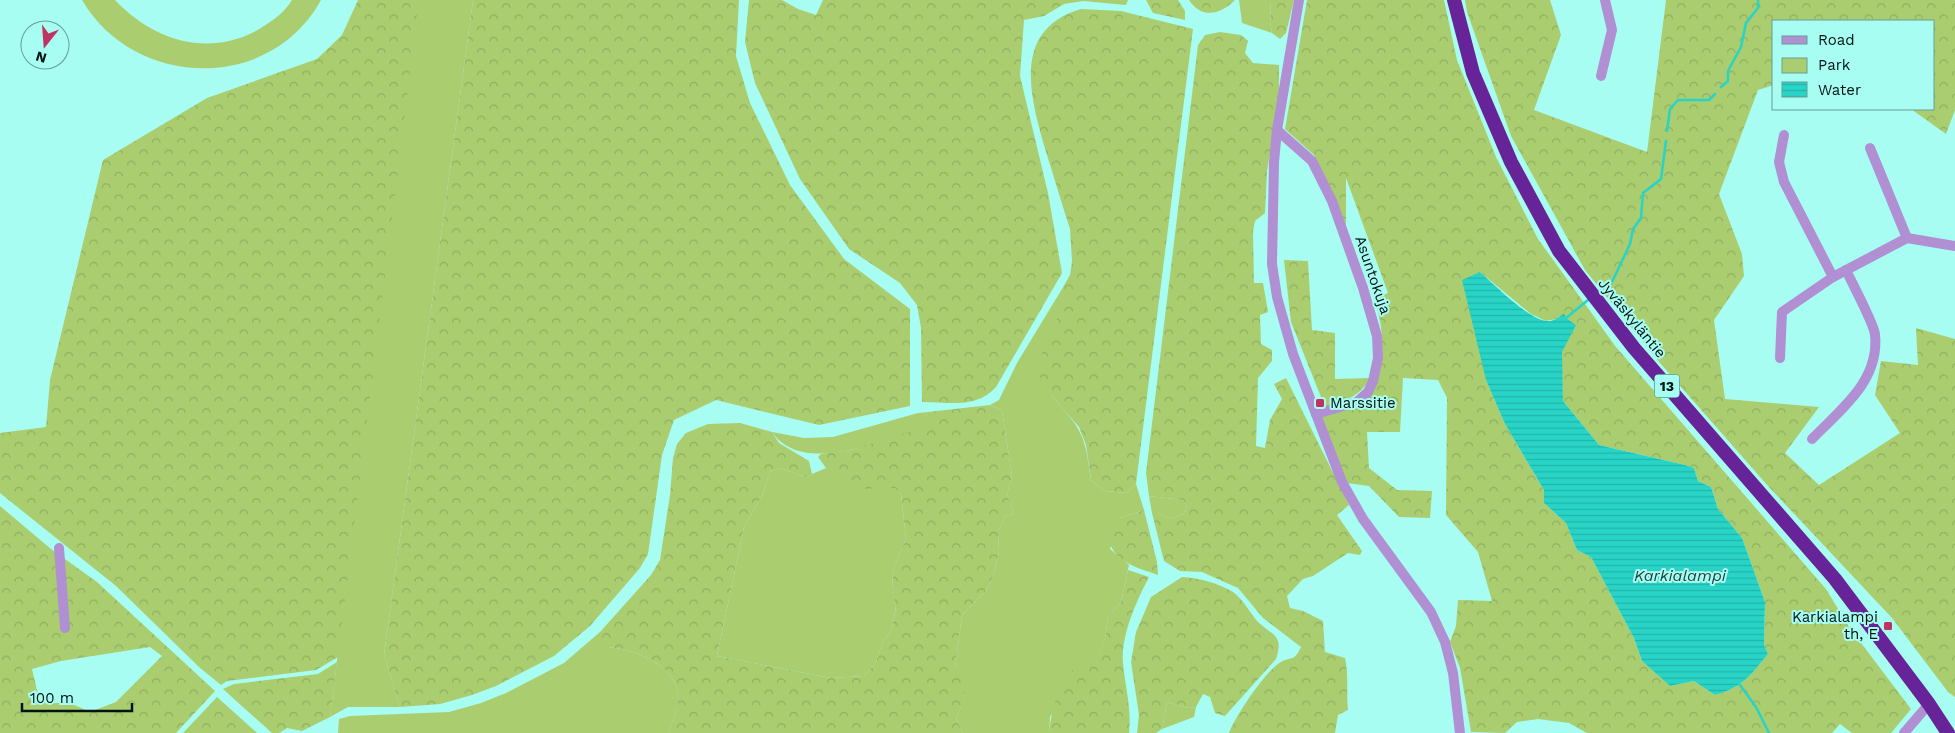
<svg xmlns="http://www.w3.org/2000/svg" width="1955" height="733" font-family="'Work Sans',sans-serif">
  <defs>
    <pattern id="forest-crowns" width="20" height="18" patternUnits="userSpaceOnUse" patternTransform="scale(1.25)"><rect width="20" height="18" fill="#aacd70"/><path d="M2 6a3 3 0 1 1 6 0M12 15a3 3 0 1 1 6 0" fill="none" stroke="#90af60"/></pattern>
    <pattern id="water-rules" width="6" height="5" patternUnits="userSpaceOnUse" patternTransform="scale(1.25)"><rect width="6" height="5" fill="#28d4c6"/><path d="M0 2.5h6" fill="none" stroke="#22b5a9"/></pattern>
  </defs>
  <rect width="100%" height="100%" fill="#a8fdf2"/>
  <!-- green -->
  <g fill="#aacd70">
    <path d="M82 0H115C152 39 204 57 254 32 268 24 284 14 292 0H321C270 93 134 89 82 0Z"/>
    <polygon points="418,0 473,0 384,655 400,707 348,707 330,717"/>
    <polygon points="1239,0 1271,0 1270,22 1272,33 1242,23"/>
    <path d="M1062 289 1064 305 1055 327 1051 395C1082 430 1085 433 1091 480L1105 491 1127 493 1136 484 1144 510 1120 518 1110 549 1129 565 1121 602 1108 617 1105 638 1099 657 1081 664 1050 717 1049 733H963L956 718 966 695 955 668 962 615 986 591 994 574 999 552 998 532 1005 516 1014 514 1007 494 1012 476 1002 410 990 405 999 400 1017 363Z"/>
    <path d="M928 412 922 428C881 441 802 476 772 432L804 438 833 437 918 413Z"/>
    <polygon points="780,468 805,477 826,468 880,487 894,488 901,494 906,539 893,570 892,591 896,606 892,629 883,642 875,664 864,676 831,678 717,656 744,527 762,496 770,472"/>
    <polygon points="1149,496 1183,500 1187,506 1185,513 1171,519 1158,513 1152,513"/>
    <path d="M600 632V643C608 649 613 647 622 649 649 655 685 674 677 707 675 716 671 725 668 733H338L339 719 350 716 449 712 481 703 506 693 564 663Z"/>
    <polygon points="1167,702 1188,708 1196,707 1194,717 1162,729"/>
  </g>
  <!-- forest -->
  <g fill="url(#forest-crowns)" fill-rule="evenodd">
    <polygon points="358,0 419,0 338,657 316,670 227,681 221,685 199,667 116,586 0,493 0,433 46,427 50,380 103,160 207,98 317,59 342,35"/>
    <polygon points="473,0 739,0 736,56 750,103 790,185 844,259 910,309 910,406 819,425 716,400 674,420 662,455 648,554 640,568 590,626 554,656 496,686 472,695 440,704 400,707 384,655"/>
    <path d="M749 0H782L798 9 816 15 823 0H1128L1126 5 1083 1 1064 4 1044 16 1024 20 1020 76 1048 193 1062 273 996 387C976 409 950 402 922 402L921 328 917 305 900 283 849 249 800 179 755 83 745 42Z"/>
    <polygon points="1146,0 1178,0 1185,11 1185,20 1153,13"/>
    <path d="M1189 0H1235C1221 14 1202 20 1189 0Z"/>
    <polygon points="1271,0 1294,0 1286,33 1280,39 1272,33 1270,22"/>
    <path d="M1307 0H1444L1457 60 1496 157 1538 239 1616 347 1826 589 1849 627 1911 709 1891 733H1852L1840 724 1832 733H1587L1569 723 1538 719 1517 722 1505 733 1471 732 1460 668 1450 642 1456 626 1458 600 1492 601 1478 552 1446 515 1447 398 1438 380 1403 378 1400 432H1367L1369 468 1397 490 1432 491 1430 518 1399 517 1369 486 1347 483 1322 417 1361 404C1379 362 1390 345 1374 299L1388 293 1346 178V226L1336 199 1314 155 1285 129ZM1480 272 1531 314 1546 321 1560 318 1563 401 1599 445 1685 465 1694 468 1698 481 1711 487 1718 509 1742 538 1765 602 1764 645 1768 654C1750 676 1743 687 1715 695L1694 681 1670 686 1642 661 1634 638 1591 557 1577 550 1566 523 1544 503V490L1505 424 1486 380Z"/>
    <polygon points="1465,0 1550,0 1561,35 1534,110 1647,152 1666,0 1955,0 1955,110 1946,134 1911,109 1934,109 1934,21 1774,21 1774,85 1758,90 1719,194 1742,254 1744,276 1714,320 1725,399 1819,407 1785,453 1819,485 1900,433 1875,395 1881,361 1918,365 1916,328 1955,339 1955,697 1948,692 1892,618 1768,486 1660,363 1585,270 1511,136 1467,12"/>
    <path d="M1081 9 1121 11 1193 29 1136 484 1127 493 1105 491 1091 480 1086 445 1079 427 1051 395 1035 369 1063 305 1062 289 1070 275 1072 262 1070 229C1062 205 1055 180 1047 155 1031 101 1009 30 1081 9Z"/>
    <path d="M1220 32 1241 35 1248 41 1245 53 1253 63 1279 65V103L1267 171 1265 213 1255 221 1253 231 1254 283H1263L1268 312 1260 315 1261 344 1272 350V361L1258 378 1256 446 1265 448 1270 420 1282 399 1274 384 1286 378 1349 505 1337 515 1362 551 1360 555 1348 553 1313 576 1303 579 1287 596 1290 608 1303 611 1323 621 1325 652 1345 658C1349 676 1346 693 1348 710L1338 715 1335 733H1229C1235 717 1265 671 1281 662 1292 656 1294 662 1301 647L1263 618 1238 588 1202 572 1180 571 1164 561 1152 513H1158L1171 519 1185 513 1187 506 1183 500 1149 496 1146 473 1198 45 1205 35Z"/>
    <path d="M1284 260 1308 261 1312 330 1335 333V379L1370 378C1360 397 1344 401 1325 407L1291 322Z"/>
    <path d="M990 405 1002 410 1012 476 1007 494 1014 514 1005 516 998 532 999 552 994 574 986 591 962 615 955 668 963 681 966 696 956 718 963 733H668C671 725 675 716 677 707 685 674 649 655 622 649 613 647 607 649 599 643L600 632 651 575 660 560 670 495 673 458 677 444 686 433 708 424 740 423 772 432 779 443 809 461 812 474 805 477 780 468 770 472 762 496 744 527 717 656 831 678 864 676 875 664 883 642 892 629 896 607 892 591 893 570 906 539 901 494 894 488 855 489 844 483 842 475 826 468 818 457 821 454 851 450 921 428 928 412Z"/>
    <path d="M0 506 51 549 97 582 215 691 176 733H0ZM150 647 162 656 116 702 90 712 70 703H40L32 669 61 661Z"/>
    <path d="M1144 510 1157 562 1158 575C1136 567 1112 562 1108 536L1120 518Z"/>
    <path d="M1128 570 1149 577C1136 602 1121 635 1123 663 1125 687 1132 709 1129 733H1049C1051 711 1060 675 1081 663 1086 660 1093 659 1099 656L1105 638 1108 617 1121 602Z"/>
    <path d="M1182 577C1199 578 1218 583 1233 592 1243 599 1250 613 1258 622 1273 636 1284 635 1276 659L1225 716 1215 713 1210 697 1203 694 1196 707 1188 708 1167 702 1162 729 1156 733H1137L1139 715 1131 662 1136 632 1151 597Z"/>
    <polygon points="337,662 330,717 302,731 287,728 279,733 272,733 223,689 234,684 318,674"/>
    <polygon points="217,697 257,733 183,733"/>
  </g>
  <!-- water -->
  <path fill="url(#water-rules)" d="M1480 272C1494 284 1529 320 1547 321 1553 322 1560 317 1564 313L1566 318 1576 325 1562 352 1563 401 1599 445 1685 465 1694 468 1698 481 1711 487 1718 509 1742 538 1765 602 1764 645 1768 654C1750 676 1743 687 1715 695L1694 681 1670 686 1642 661 1634 638 1591 557 1577 550 1566 523 1544 503V490L1505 424 1486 380 1462 280Z"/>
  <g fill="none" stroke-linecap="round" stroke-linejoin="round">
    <!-- stream -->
    <g stroke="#28d4c6" stroke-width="2.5">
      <polyline points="1721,87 1728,81 1728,71 1741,47 1746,23 1758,8 1758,0"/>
      <polyline points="1667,131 1670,109 1678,100 1709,100 1715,94"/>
      <polyline points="1600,291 1612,282 1630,244 1633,229 1641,218 1643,193 1661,179 1666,141"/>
      <polyline points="1566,318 1588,300"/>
      <polyline points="1740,685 1756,707 1769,733"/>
    </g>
    <!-- minor -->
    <g stroke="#b090d2" stroke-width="10">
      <polyline points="1299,0 1277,130 1274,162 1272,264 1277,297 1293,354 1342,482 1363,519 1431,612 1445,642 1453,673 1460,733"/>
      <polyline points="1601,76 1612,30 1605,0"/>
      <polyline points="1277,130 1312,161 1332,201 1363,288 1377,336 1378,358 1373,381 1368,392 1357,402 1316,414"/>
      <polyline points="1784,135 1779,162 1784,182 1833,277"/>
      <polyline points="1870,148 1907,238"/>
      <polyline points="1780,358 1782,312 1833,277 1907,238 1955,246"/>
      <path d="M1812 439C1841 409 1880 381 1875 334 1873 322 1852 283 1846 270"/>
      <polyline points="59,548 65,628"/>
      <polyline points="1904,733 1929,704"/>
    </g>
    <!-- highway -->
    <polyline stroke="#672499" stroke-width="14" points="1454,0 1473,73 1511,162 1559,251 1634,348 1835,579 1929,704 1948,733"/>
  </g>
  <!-- markers -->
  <g fill="#c03361" stroke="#a8fdf2" stroke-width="2">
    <rect x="1315" y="398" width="10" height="10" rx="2.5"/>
    <rect x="1883" y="621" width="10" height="10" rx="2.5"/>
  </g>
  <g text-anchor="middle" stroke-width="4" stroke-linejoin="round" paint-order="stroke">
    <!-- shield labels -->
    <rect fill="#a8fdf2" stroke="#325a55" stroke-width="1" x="1654.5" y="374.5" width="25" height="23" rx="4"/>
    <g font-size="14" font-weight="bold" fill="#001412">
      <text x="1667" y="391">13</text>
    </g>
    <!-- street labels -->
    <g font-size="15" fill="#001412" stroke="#a8fdf2">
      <text transform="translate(1373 275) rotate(71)" y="5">Asuntokuja</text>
      <text transform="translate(1632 318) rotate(51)" y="5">Jyväskyläntie</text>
    </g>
    <!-- poi labels -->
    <g font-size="15" fill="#001412" stroke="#a8fdf2" text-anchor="start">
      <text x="1330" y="408">Marssitie</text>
      <text x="1878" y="622" text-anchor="end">Karkialampi<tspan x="1878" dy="17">th, E</tspan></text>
    </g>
    <!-- water labels -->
    <g font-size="16" font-style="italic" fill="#21413d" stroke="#a8fdf2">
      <text x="1680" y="581">Karkialampi</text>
    </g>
  </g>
  <!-- legend -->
  <rect x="1772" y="20" width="162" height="90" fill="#a8fdf2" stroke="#65a098"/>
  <rect x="1782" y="36" width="25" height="8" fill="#b090d2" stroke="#65a098"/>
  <text x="1818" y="45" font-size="15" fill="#001412">Road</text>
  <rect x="1782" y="58" width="25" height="15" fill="#aacd70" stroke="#65a098"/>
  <text x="1818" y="70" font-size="15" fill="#001412">Park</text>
  <rect x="1782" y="82" width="25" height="15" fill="url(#water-rules)" stroke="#65a098"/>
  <text x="1818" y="95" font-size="15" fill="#001412">Water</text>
  <!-- north arrow -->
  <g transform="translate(45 45) rotate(197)"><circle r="24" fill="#a8fdf2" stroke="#65a098"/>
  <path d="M0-4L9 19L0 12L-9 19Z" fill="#c03361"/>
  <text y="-8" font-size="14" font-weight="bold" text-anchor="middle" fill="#001412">N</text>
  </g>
  <!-- scale -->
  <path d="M22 703v8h110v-8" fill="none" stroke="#001412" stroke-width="2.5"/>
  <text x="30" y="703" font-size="15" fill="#001412" stroke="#a8fdf2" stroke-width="4" paint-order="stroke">100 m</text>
</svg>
